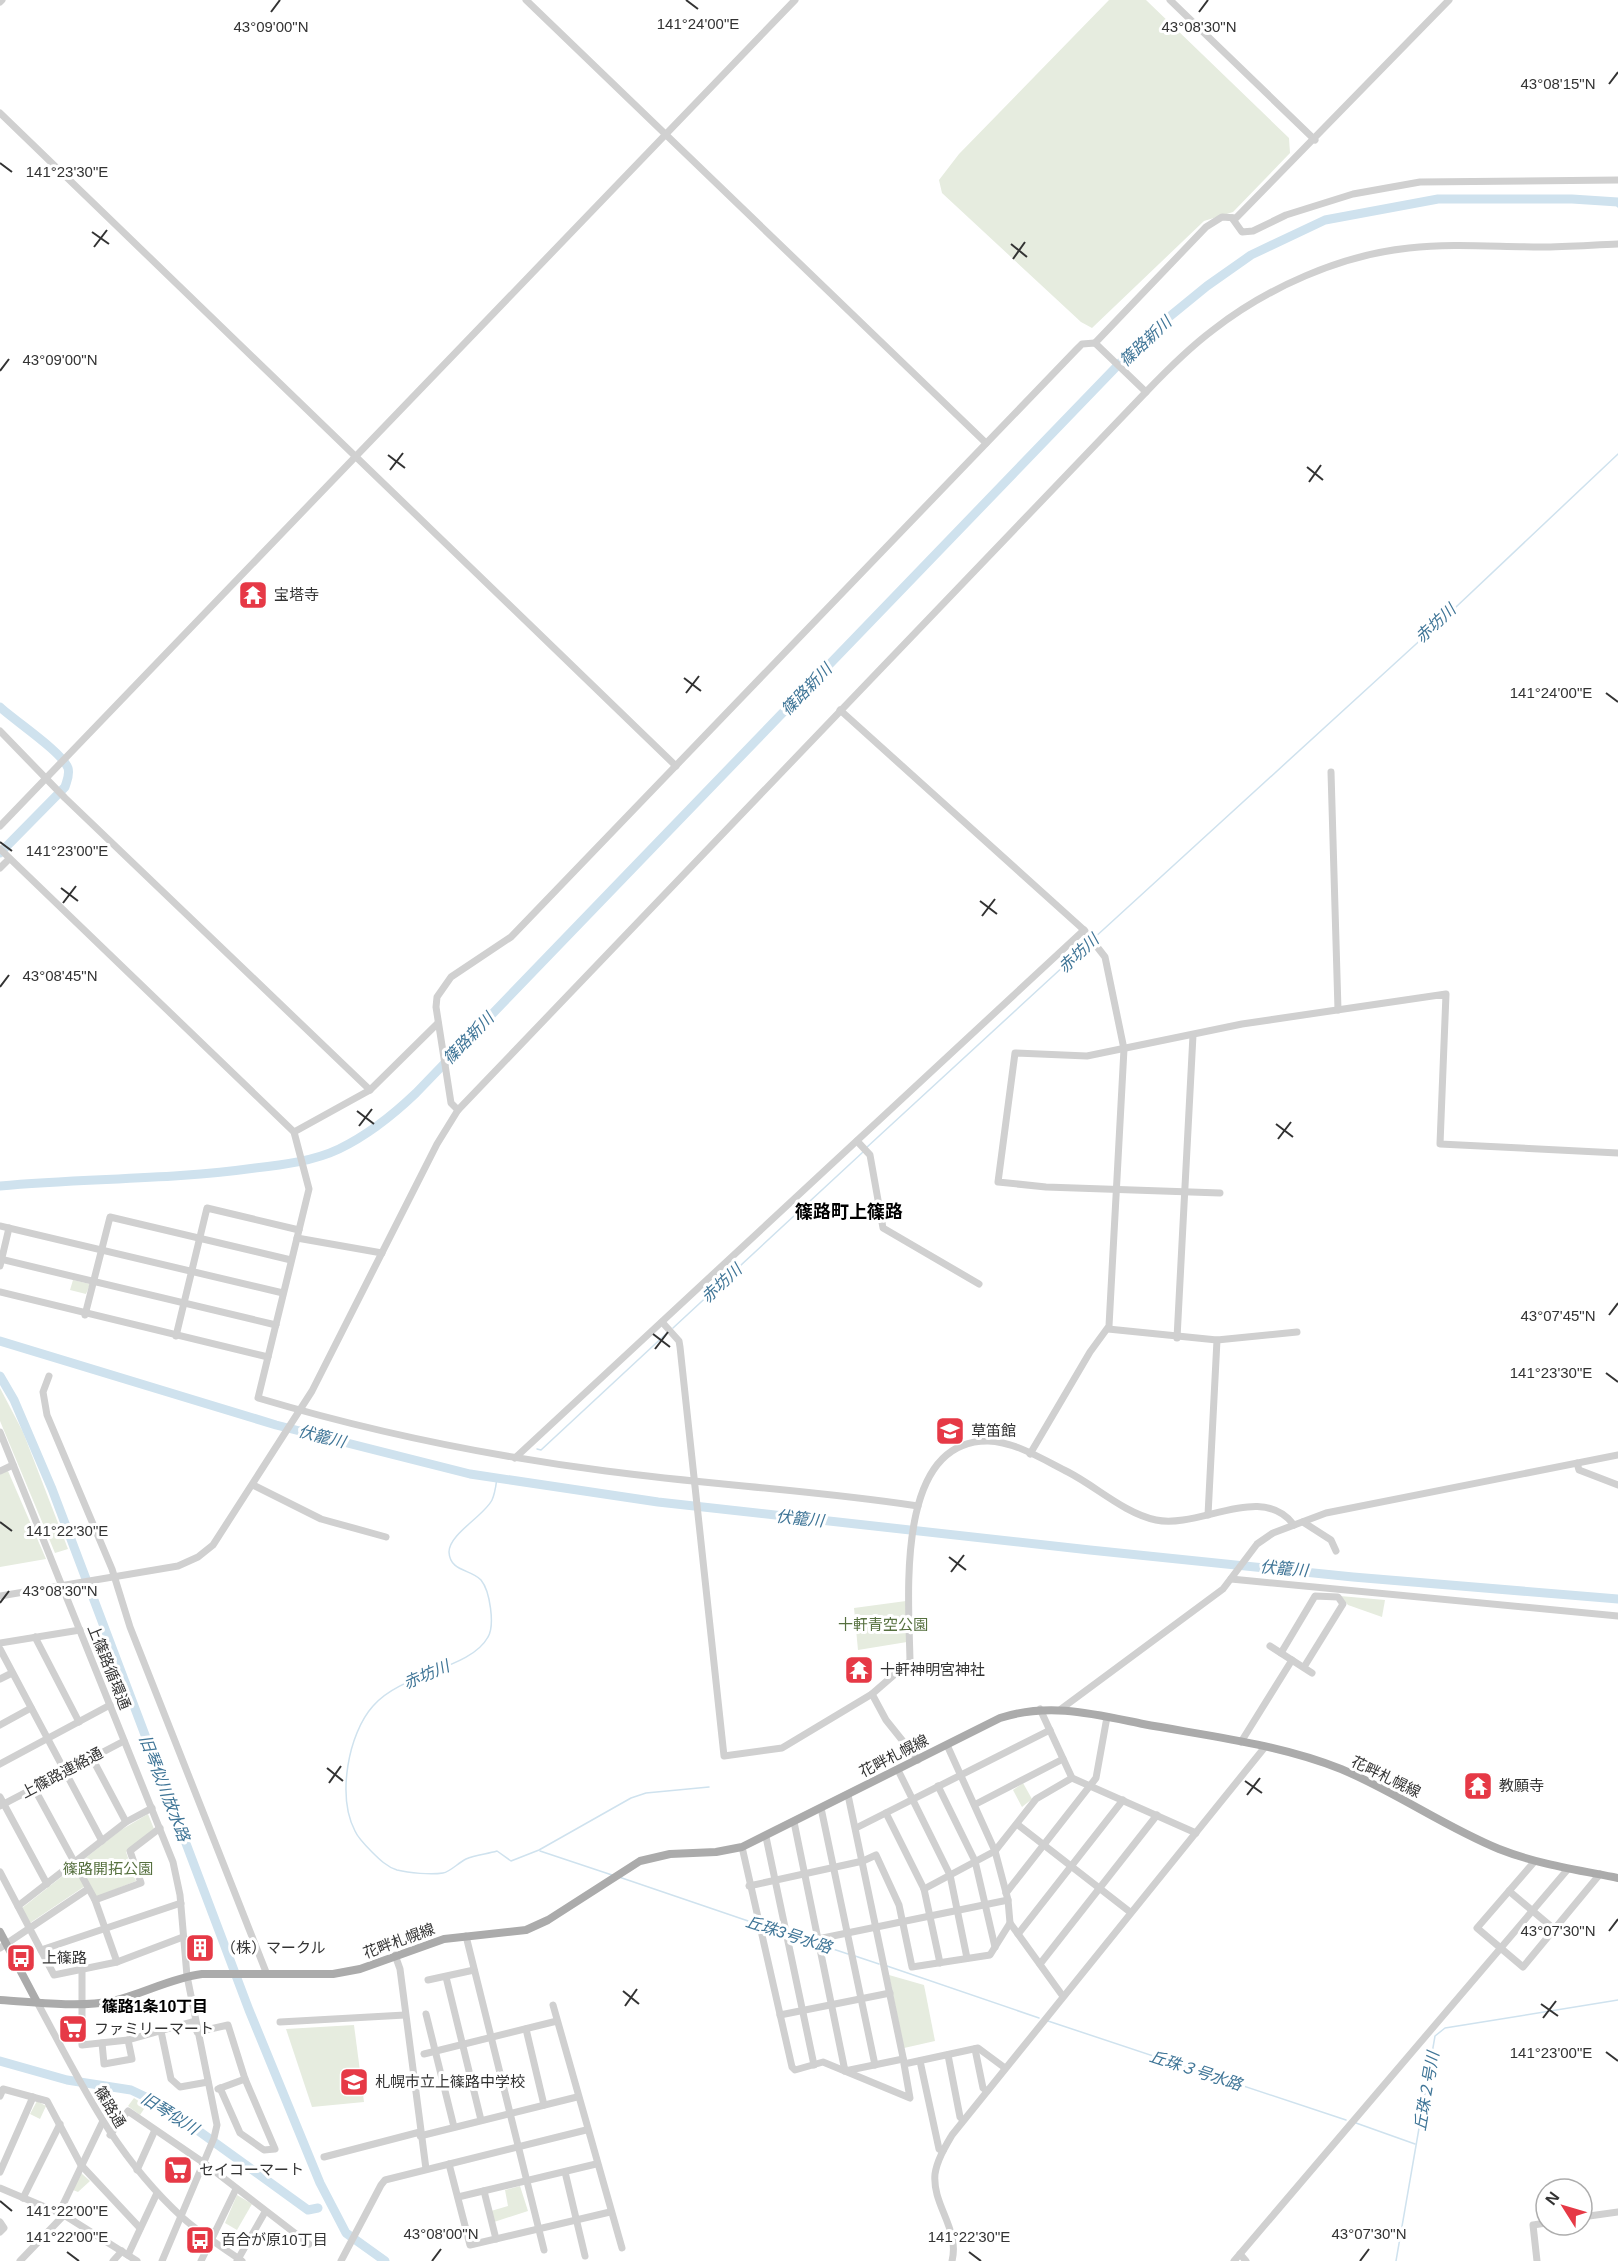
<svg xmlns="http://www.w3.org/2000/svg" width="1618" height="2261" font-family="Arial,'Noto Sans JP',sans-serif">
  <rect width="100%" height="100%" fill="#fff"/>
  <!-- green -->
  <g fill="#e6ecdf">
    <polygon points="1109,0 1146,0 1289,138 1290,153 1233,212 1204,221 1092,328 1081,322 942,193 939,180 959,154"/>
    <polygon points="73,1280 90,1284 86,1294 70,1290"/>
    <polygon points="0,1388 23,1432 68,1549 55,1553 0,1421"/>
    <polygon points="8,1471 46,1559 0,1567 0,1474"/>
    <polygon points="1340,1596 1385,1600 1382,1617 1348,1605"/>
    <polygon points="906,1601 907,1642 858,1650 854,1608"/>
    <polygon points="1023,1783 1032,1799 1022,1807 1013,1790"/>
    <polygon points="148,1814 154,1829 126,1852 136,1881 96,1897 88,1884 30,1923 22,1908 121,1830"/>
    <polygon points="889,1975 924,1985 935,2041 904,2048"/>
    <polygon points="354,2025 364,2102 312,2107 286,2029"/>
    <polygon points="134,2098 146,2106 140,2115 128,2106"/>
    <polygon points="37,2101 46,2106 40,2119 30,2114"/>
    <polygon points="81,2173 90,2181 78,2192 73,2190"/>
    <polygon points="520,2186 528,2211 494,2222 491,2211 508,2206 505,2190"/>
    <polygon points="237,2195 252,2204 237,2230 225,2223"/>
  </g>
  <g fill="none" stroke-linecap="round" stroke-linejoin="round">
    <!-- stream -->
    <g stroke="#cfe2ee" stroke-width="1.5">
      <polyline points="1613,202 1618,207"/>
      <polyline points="1093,939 1438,624 1618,454"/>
      <polyline points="866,1148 1090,942"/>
      <polyline points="673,1328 863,1152"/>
      <polyline points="537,1449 541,1450 667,1333"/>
      <path d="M497 1478C496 1485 495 1494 492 1500 484 1516 449 1534 449 1552 450 1572 471 1569 481 1580 490 1591 495 1625 488 1637 470 1670 402 1672 373 1706 348 1734 337 1796 355 1831 358 1838 366 1846 372 1852 379 1859 387 1867 397 1870 409 1873 431 1875 443 1873 450 1872 458 1863 466 1859 475 1855 487 1854 497 1851L511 1861 539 1850 631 1798 646 1793 709 1787"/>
      <polyline points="540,1851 612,1875"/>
      <polyline points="619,1877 757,1924"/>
      <polyline points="761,1925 782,1932"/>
      <polyline points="790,1935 817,1944"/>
      <polyline points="821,1945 848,1954"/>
      <polyline points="855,1956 879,1964"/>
      <polyline points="887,1966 1039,2018"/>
      <polyline points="1048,2021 1346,2120"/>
      <polyline points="1356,2123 1415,2144"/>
      <polyline points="1396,2261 1435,2036 1445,2028 1618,2000"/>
    </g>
    <!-- river -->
    <g stroke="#cfe2ee" stroke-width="9">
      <path d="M0 707C15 721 62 752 68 768 70 775 67 780 65 787L0 853"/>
      <path d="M0 1186C85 1178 170 1180 255 1168 282 1165 314 1161 339 1149 368 1135 393 1115 416 1093L1147 335 1207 286 1251 255 1325 220 1438 199H1572L1618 202"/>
      <polyline points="0,1341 276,1425 470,1474 658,1502 1090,1550 1353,1577 1618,1599"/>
      <polyline points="0,1376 14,1400 52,1489 249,2010 320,2183 346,2233 385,2261"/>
      <polyline points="0,2061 67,2080 131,2090 148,2098 171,2111 308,2210 318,2208"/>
    </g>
    <!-- minor -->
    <g stroke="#d0d0d0" stroke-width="7">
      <polyline points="526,0 986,443"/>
      <polyline points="1170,0 1315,140"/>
      <polyline points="0,2 2,0"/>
      <polyline points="0,113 676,766"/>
      <polyline points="1232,218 1242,232 1253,231 1286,215 1353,194 1420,182 1618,180"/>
      <polyline points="1095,343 1206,227 1222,217 1236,218 1449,0"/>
      <polyline points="840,710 1084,930 1105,957 1124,1049 1109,1326 1090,1352 1030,1454"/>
      <polyline points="0,731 65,798 370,1090"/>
      <polyline points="1331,772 1338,1010"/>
      <polyline points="0,826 795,0"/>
      <path d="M0 849 294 1132 309 1189 258 1398C372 1432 489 1456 606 1471 710 1485 815 1490 918 1506"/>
      <polyline points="0,868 9,859"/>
      <polyline points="458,1110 451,1103 436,1007 437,997 451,977 511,937 1076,350 1082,344 1095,343 1146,392"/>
      <polyline points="294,1132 370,1090 438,1023"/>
      <polyline points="857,1141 870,1155 883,1228 979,1284"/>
      <polyline points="1220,1193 1046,1187 998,1182 1015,1053 1087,1056 1242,1024 1446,994 1440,1144 1618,1153"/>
      <polyline points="0,1226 283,1293"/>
      <polyline points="297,1238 382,1253"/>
      <polyline points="0,1259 276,1325"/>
      <polyline points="0,1266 9,1228"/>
      <polyline points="0,1292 268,1357"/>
      <polyline points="85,1315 110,1217 291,1260"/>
      <polyline points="662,1322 679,1341 680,1347 724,1756 782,1748 872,1694"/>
      <polyline points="1108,1329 1217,1340"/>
      <polyline points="176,1336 207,1208 299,1230"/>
      <polyline points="1177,1338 1193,1035"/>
      <polyline points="49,1376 43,1392 47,1415 112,1569 130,1627 266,1972"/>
      <polyline points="0,1432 173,1862 180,1895 187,1976 217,2125 214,2138 162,2261"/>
      <polyline points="515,1458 1084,930"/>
      <polyline points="1577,1463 1579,1470 1618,1485"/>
      <polyline points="0,1471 13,1465"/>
      <polyline points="253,1485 321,1519 386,1537"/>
      <polyline points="1208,1515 1217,1340 1297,1332"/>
      <polyline points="1303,1522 1331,1540 1336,1551"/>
      <polyline points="1231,1579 1618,1616"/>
      <path d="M0 1596 178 1566 198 1557 213 1545 312 1391 437 1144 458 1110 1146 392C1167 370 1189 348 1213 330 1267 288 1340 255 1409 248 1453 243 1496 247 1541 247 1566 247 1592 245 1618 244"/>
      <polyline points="35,1637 79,1722"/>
      <polyline points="0,1643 80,1630"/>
      <polyline points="1270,1646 1312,1673"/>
      <polyline points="0,1649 102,1841"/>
      <polyline points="1281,1653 1315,1596 1338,1597 1343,1604 1304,1667"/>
      <polyline points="0,1679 12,1673"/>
      <polyline points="1040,1709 1072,1778 1196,1833"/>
      <polyline points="1061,1709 1223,1589 1257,1544 1273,1533 1326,1513 1618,1455"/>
      <polyline points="0,1725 31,1708"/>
      <polyline points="1241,1742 1292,1660"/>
      <polyline points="947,1745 995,1851 1008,1900 1010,1923 1062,1995"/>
      <polyline points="92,1758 126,1822"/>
      <path d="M918 1760 886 1720 872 1694 910 1661C909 1599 894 1440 988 1441 1016 1442 1044 1460 1068 1472 1097 1487 1124 1513 1156 1520 1200 1529 1262 1482 1294 1525"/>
      <polyline points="0,1764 110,1705"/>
      <polyline points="898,1770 950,1875 967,1958"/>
      <polyline points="938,1786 975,1861 995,1947"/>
      <polyline points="34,1788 95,1900 117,1962"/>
      <polyline points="848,1795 904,2062"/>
      <polyline points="0,1797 47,1884"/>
      <polyline points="976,1804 1063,1759"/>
      <polyline points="0,1806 124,1741"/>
      <polyline points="821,1808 875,2065"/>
      <polyline points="886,1813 924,1889 940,1963"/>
      <polyline points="794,1822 845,2071 903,2059"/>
      <polyline points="1017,1824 1130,1912"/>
      <polyline points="856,1828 1050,1730"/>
      <polyline points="766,1837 814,2065"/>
      <polyline points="742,1847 792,2067 795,2070 823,2062 910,2098 904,2064 978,2048 1005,2068"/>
      <polyline points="1535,1861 1477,1928 1523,1967 1600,1874"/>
      <polyline points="0,1872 54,1975 117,1962 183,1937"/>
      <polyline points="749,1886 863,1861 876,1855 899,1905 912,1967 990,1955 1010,1923"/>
      <polyline points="924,1889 995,1851 1036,1799 1072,1778"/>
      <polyline points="1509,1891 1554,1929"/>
      <polyline points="1006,1893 1096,1778 1107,1717"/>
      <polyline points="95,1900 141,1883 130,1851 160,1828"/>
      <polyline points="18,1906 126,1822 152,1808"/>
      <polyline points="1018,1934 1123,1800"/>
      <polyline points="466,1936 544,2250"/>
      <polyline points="818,1939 1008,1900"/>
      <polyline points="0,1948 88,1889"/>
      <polyline points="41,1950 181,1903"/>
      <polyline points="395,1955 400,1969 426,2169"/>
      <polyline points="1040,1964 1157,1815"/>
      <polyline points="82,1969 82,2045 128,2040 195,2021"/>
      <polyline points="446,1977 481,2120"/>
      <polyline points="428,1980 474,1970"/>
      <path d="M37 2002C81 2083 113 2154 183 2218 201 2234 222 2247 242 2261"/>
      <polyline points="553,2005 622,2248"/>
      <polyline points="426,2014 454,2127"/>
      <polyline points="780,2015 890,1993"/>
      <polyline points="280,2022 405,2015"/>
      <polyline points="526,2029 544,2105"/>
      <polyline points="161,2031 171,2079 180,2087 208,2082"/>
      <polyline points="197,2032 228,2025 245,2079 275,2149 264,2150 240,2133 220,2088"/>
      <polyline points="102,2043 104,2064 132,2059 128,2040"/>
      <polyline points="975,2049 983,2088 987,2091"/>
      <polyline points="424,2054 557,2021"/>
      <polyline points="948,2055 960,2117 963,2120"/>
      <polyline points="920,2061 939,2149 943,2151"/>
      <polyline points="218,2089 245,2079"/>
      <polyline points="0,2096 3,2089 47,2101 81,2165 140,2228"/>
      <polyline points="110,2135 128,2111 204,2163 309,2244"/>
      <polyline points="420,2136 577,2097"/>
      <polyline points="324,2157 420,2132"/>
      <polyline points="449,2164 470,2245 610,2212"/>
      <polyline points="137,2170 155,2130"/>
      <polyline points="0,2172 33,2097"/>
      <polyline points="565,2172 585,2256"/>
      <polyline points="0,2188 64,2215 137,2261"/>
      <polyline points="484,2191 496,2239"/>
      <polyline points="458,2197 596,2164"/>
      <polyline points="23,2198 60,2124"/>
      <polyline points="59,2213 102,2123"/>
      <polyline points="1582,2217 1618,2212"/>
      <polyline points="0,2222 4,2228 0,2232"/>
      <polyline points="1240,2254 1246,2261"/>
      <polyline points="128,2255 157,2193"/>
      <polyline points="20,2261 64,2215"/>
      <polyline points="113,2261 122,2251"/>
      <polyline points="201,2261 236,2189"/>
      <polyline points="237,2261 265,2212"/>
      <polyline points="341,2261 381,2185 385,2180 586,2130"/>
      <path d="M952 2261C960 2229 932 2205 935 2174 937 2160 945 2147 952 2135L1265 1747"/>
      <polyline points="1234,2261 1568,1869"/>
      <polyline points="1537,2261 1533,2225 1546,2223"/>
    </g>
    <!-- major -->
    <g stroke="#ababab" stroke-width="8">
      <polyline points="0,1932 37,2002"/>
      <path d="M0 2000C36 2002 77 2008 113 2001 143 1994 171 1978 202 1974H333L360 1969 444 1939 526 1930 548 1920 640 1861 670 1854 716 1852 742 1847 1000 1718C1049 1702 1094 1714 1143 1724 1208 1736 1279 1744 1341 1769 1396 1792 1445 1827 1499 1849 1537 1864 1578 1870 1618 1878"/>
    </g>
  </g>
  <!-- ticks -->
  <path fill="none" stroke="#333" stroke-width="2" d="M686 0 698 9M271 12 280 0M1199 12 1208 0M1609 84 1618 72M0 163 12 172M92 232 109 244M1011 244 1027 257M94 247 107 230M1013 259 1025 242M0 371 9 359M388 455 405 468M1307 467 1323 480M390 470 403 453M1309 482 1321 465M684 678 701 691M686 693 699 676M1606 693 1618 702M0 842 12 851M61 888 78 901M980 901 997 914M63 903 76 886M982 916 995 899M0 987 9 975M357 1111 374 1124M1276 1124 1293 1137M359 1126 372 1109M1278 1139 1291 1122M1609 1315 1618 1303M653 1334 670 1347M655 1349 668 1332M1606 1373 1618 1382M0 1522 12 1531M949 1557 966 1570M951 1572 964 1555M0 1603 9 1591M327 1768 343 1781M1245 1781 1262 1793M329 1783 341 1766M1247 1795 1260 1778M1609 1931 1618 1919M623 1991 639 2004M1541 2004 1558 2016M625 2006 637 1989M1543 2018 1556 2001M1606 2052 1618 2061M0 2201 12 2211M67 2252 79 2261M969 2252 981 2261M432 2261 441 2249M1360 2261 1369 2249"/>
  <!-- icons -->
  <defs>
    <g id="temple-square" transform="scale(1.5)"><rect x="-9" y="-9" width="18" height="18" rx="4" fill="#e63946" stroke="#fff"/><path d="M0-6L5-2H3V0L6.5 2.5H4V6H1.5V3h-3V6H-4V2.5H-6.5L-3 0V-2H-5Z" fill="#fff"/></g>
    <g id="school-square" transform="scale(1.5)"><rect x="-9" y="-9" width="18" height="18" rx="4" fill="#e63946" stroke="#fff"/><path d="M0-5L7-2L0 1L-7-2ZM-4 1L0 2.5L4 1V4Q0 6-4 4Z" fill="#fff"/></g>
    <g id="building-square" transform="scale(1.5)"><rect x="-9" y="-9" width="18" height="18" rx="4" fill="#e63946" stroke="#fff"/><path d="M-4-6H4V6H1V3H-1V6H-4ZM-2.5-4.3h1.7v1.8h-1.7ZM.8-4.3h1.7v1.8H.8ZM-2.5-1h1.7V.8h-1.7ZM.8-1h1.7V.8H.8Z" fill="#fff"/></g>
    <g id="bus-square" transform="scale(1.5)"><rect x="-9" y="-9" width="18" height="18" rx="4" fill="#e63946" stroke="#fff"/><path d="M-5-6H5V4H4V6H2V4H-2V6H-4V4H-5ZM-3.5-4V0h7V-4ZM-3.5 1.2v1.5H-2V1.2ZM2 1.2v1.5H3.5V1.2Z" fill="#fff"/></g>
    <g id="supermarket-square" transform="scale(1.5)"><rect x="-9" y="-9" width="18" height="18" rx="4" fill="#e63946" stroke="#fff"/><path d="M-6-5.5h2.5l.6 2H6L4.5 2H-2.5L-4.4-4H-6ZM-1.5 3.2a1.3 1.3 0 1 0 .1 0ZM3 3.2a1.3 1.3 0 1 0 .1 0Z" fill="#fff"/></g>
  </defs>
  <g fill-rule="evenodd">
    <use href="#temple-square" x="253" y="595"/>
    <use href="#school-square" x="950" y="1431"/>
    <use href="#temple-square" x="859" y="1670"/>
    <use href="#temple-square" x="1478" y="1786"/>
    <use href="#building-square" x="200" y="1948"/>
    <use href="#bus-square" x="21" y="1958"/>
    <use href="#supermarket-square" x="73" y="2029"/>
    <use href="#school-square" x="354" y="2082"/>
    <use href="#supermarket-square" x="178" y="2170"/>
    <use href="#bus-square" x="200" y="2240"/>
  </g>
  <g text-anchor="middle" stroke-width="6" stroke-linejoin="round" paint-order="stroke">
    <!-- poi labels -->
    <g font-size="15" fill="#333" stroke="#fff" text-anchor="start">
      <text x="274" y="600">宝塔寺</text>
      <text x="971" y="1436">草笛館</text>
      <text x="880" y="1675">十軒神明宮神社</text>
      <text x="1499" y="1791">教願寺</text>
      <text x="221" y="1953">（株）マークル</text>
      <text x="42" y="1963">上篠路</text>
      <text x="94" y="2034">ファミリーマート</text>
      <text x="375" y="2087">札幌市立上篠路中学校</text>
      <text x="199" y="2175">セイコーマート</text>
      <text x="221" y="2245">百合が原10丁目</text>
    </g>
    <!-- park labels -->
    <g font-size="15" fill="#56703f" stroke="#fff">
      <text x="883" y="1630">十軒青空公園</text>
      <text x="108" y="1874">篠路開拓公園</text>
    </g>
    <!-- street labels -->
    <g font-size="15" fill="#333" stroke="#fff">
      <text transform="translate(109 1667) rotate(68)" y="5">上篠路循環通</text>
      <text transform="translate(894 1756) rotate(-27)" y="5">花畔札幌線</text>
      <text transform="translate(62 1773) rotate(-28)" y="5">上篠路連絡通</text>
      <text transform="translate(1386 1777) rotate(26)" y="5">花畔札幌線</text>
      <text transform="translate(399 1941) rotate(-20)" y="5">花畔札幌線</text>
      <text transform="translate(110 2107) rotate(59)" y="5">篠路通</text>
    </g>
    <!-- water labels -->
    <g font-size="16" font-style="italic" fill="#3f7597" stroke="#fff">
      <text transform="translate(1145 341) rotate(-43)" y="6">篠路新川</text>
      <text transform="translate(1435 623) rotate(-43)" y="6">赤坊川</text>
      <text transform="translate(806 689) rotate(-46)" y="6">篠路新川</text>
      <text transform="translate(1078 953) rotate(-43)" y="6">赤坊川</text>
      <text transform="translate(468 1038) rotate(-46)" y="6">篠路新川</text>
      <text transform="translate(721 1283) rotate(-43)" y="6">赤坊川</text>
      <text transform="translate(322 1436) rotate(14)" y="6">伏籠川</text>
      <text transform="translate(800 1518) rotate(6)" y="6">伏籠川</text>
      <text transform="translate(1284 1568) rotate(5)" y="6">伏籠川</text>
      <text transform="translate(426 1674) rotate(-23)" y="6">赤坊川</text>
      <text transform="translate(165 1788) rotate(69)" y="6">旧琴似川放水路</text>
      <text transform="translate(789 1934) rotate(18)" y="6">丘珠3号水路</text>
      <text transform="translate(1196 2070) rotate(18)" y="6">丘珠３号水路</text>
      <text transform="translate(1426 2091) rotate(-80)" y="6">丘珠２号川</text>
      <text transform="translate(170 2113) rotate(32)" y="6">旧琴似川</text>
    </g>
    <!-- neighbourhood labels -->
    <g font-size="16" font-weight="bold" fill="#000" stroke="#fff">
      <text x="155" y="2012">篠路1条10丁目</text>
    </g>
    <!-- quarter labels -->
    <g font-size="18" font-weight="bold" fill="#000" stroke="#fff">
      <text x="849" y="1218">篠路町上篠路</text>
    </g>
  </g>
  <g font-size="15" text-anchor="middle" fill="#333" stroke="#fff" stroke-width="6" stroke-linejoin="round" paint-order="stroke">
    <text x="698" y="29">141°24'00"E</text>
    <text x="271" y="32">43°09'00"N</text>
    <text x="1199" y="32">43°08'30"N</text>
    <text x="1558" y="89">43°08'15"N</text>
    <text x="67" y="177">141°23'30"E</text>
    <text x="60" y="365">43°09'00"N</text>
    <text x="1551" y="698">141°24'00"E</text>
    <text x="67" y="856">141°23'00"E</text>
    <text x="60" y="981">43°08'45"N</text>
    <text x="1558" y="1321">43°07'45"N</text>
    <text x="1551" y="1378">141°23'30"E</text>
    <text x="67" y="1536">141°22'30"E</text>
    <text x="60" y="1596">43°08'30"N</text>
    <text x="1558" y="1936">43°07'30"N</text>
    <text x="1551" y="2058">141°23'00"E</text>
    <text x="67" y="2216">141°22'00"E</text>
    <text x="441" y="2239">43°08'00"N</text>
    <text x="1369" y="2239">43°07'30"N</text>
    <text x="67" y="2242">141°22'00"E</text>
    <text x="969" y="2242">141°22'30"E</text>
  </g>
  <!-- north arrow -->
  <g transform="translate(1564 2207) rotate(307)"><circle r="28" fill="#ffffff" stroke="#adadad" stroke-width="1.5"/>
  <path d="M0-4.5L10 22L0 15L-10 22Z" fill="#e63946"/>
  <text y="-9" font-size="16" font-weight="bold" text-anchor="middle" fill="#333333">N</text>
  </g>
</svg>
